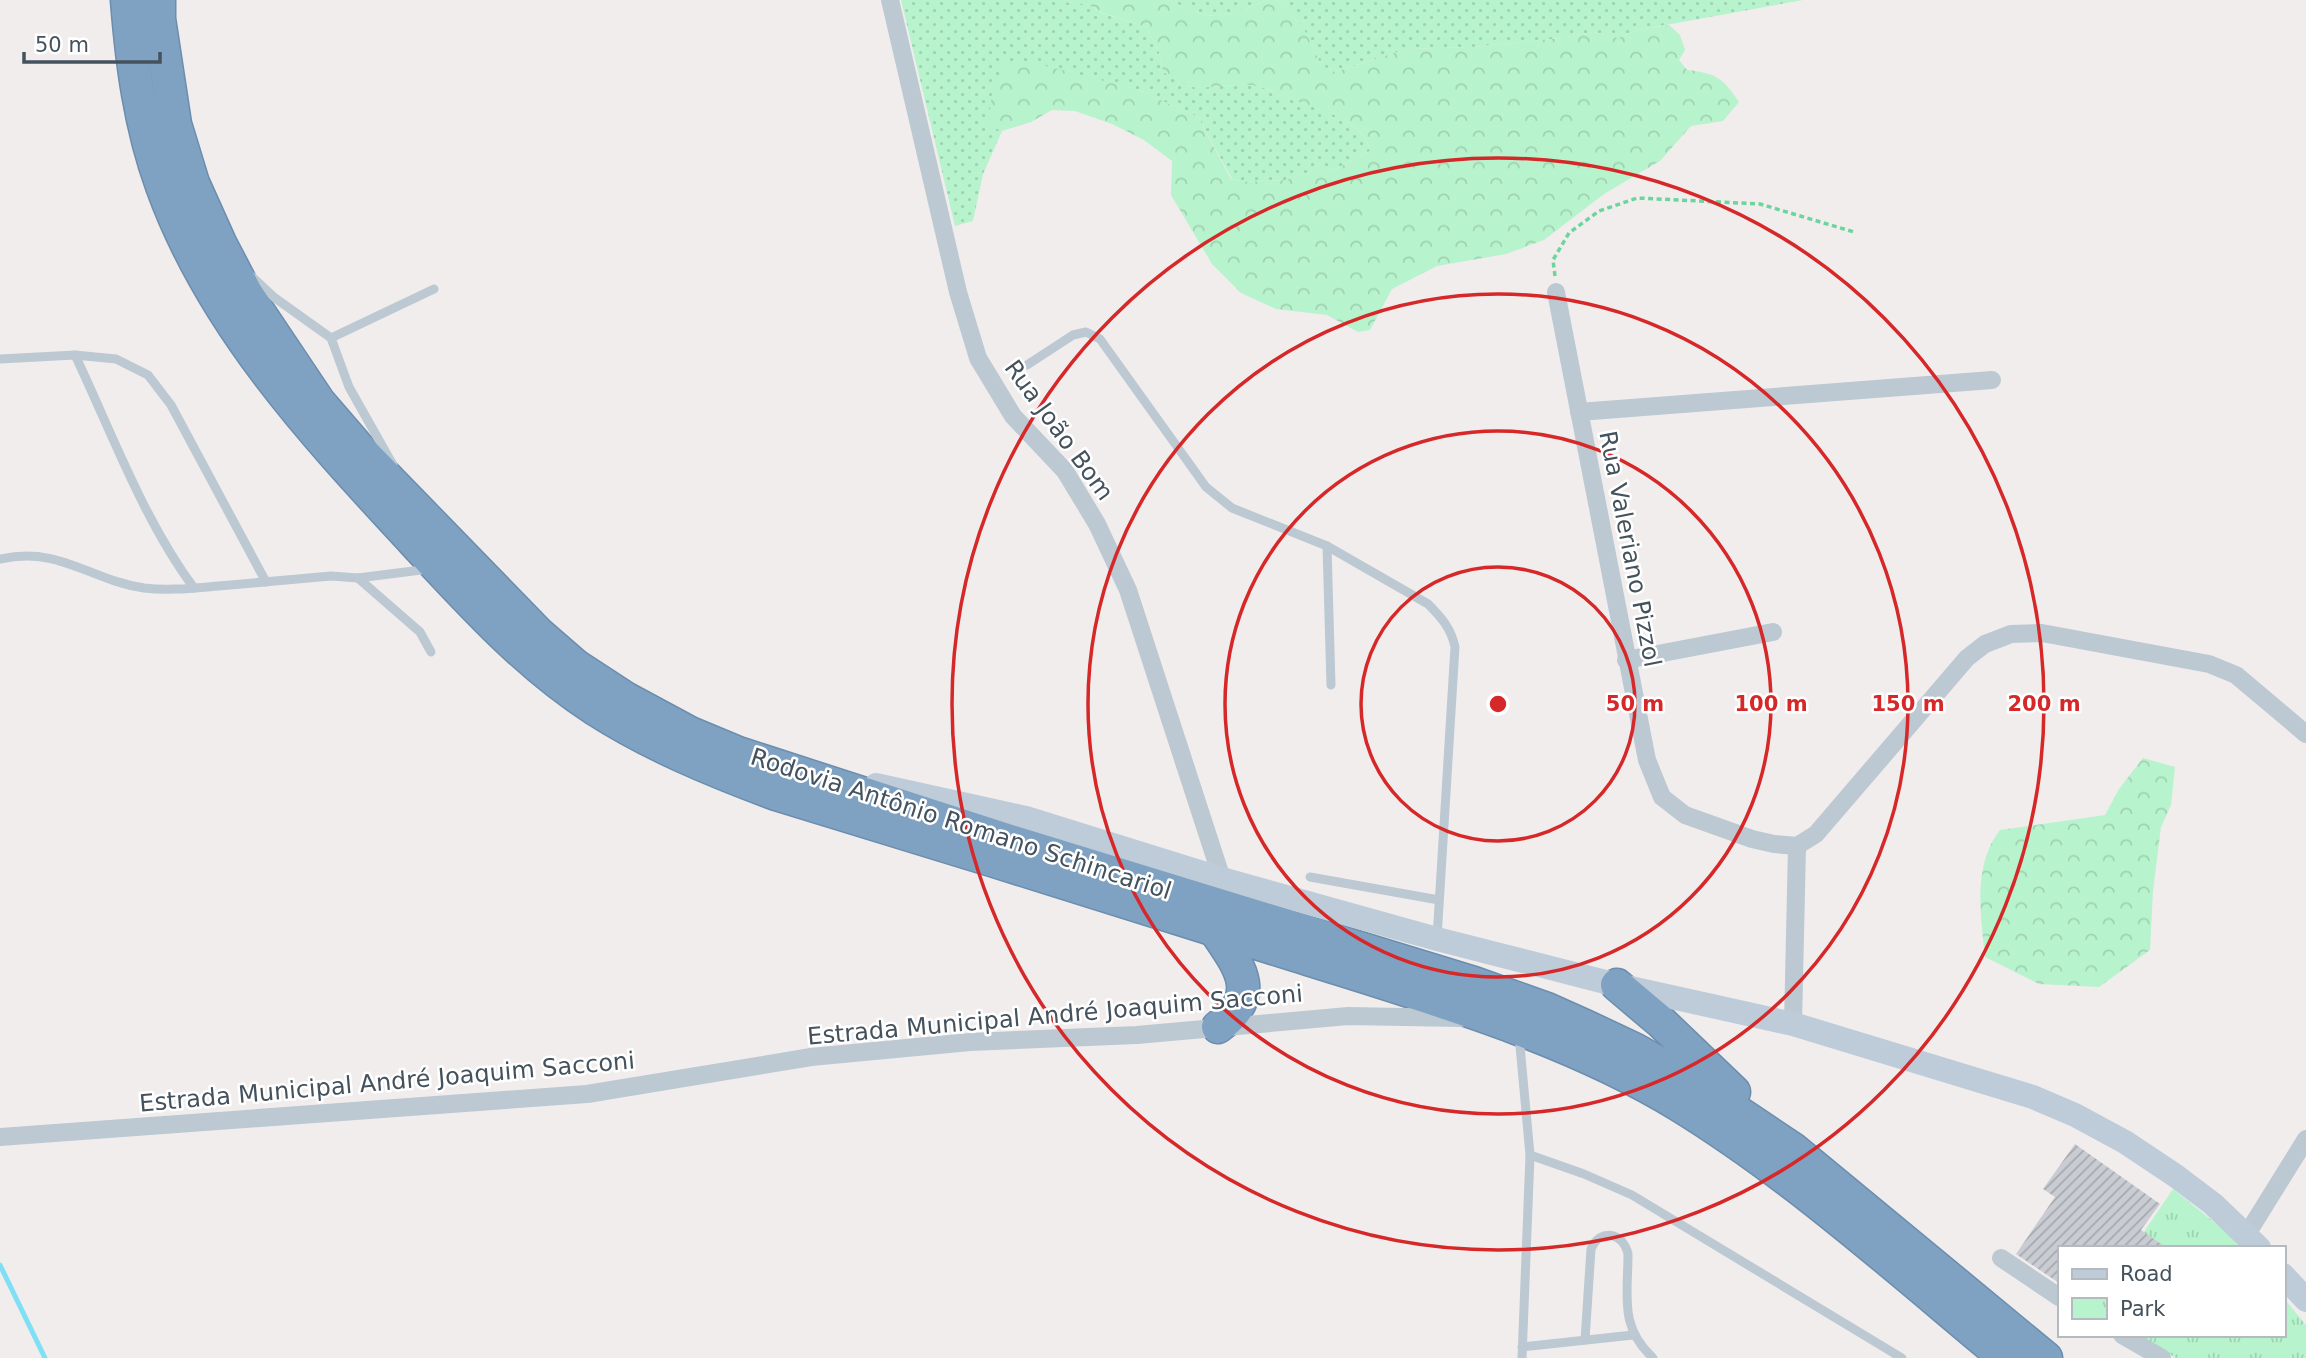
<svg xmlns="http://www.w3.org/2000/svg" width="2306" height="1358" font-family="'DejaVu Sans',sans-serif">
  <defs>
    <pattern id="grass-dots" width="8" height="8" patternUnits="userSpaceOnUse" patternTransform="scale(1.75)"><rect width="8" height="8" fill="#b7f3cc"/><path d="M2 2h.1M6 6h.1" fill="none" stroke="#9fd2b2" stroke-width="1.8" stroke-linecap="round"/></pattern>
    <pattern id="forest-crowns" width="20" height="18" patternUnits="userSpaceOnUse" patternTransform="scale(1.75)"><rect width="20" height="18" fill="#b7f3cc"/><path d="M2 6a3 3 0 1 1 6 0M12 15a3 3 0 1 1 6 0" fill="none" stroke="#9fd2b2"/></pattern>
    <pattern id="park-tufts" width="24" height="20" patternUnits="userSpaceOnUse" patternTransform="scale(1.75)"><rect width="24" height="20" fill="#b7f3cc"/><path d="M3 7l-1-3M5 7V3M7 7l1-3M15 17l-1-3M17 17v-4M19 17l1-3" fill="none" stroke="#9fd2b2"/></pattern>
    <pattern id="building-hatch" width="6" height="6" patternUnits="userSpaceOnUse" patternTransform="scale(1.75)"><rect width="6" height="6" fill="#c9cdd3"/><path d="M-1 1l2-2M0 6l6-6M5 7l2-2" fill="none" stroke="#a5a9ae"/></pattern>
  </defs>
  <rect width="100%" height="100%" fill="#f1eded"/>
  <!-- grass -->
  <g fill="url(#grass-dots)">
    <path d="M901 0H1063L1064 2 1087 4 1102 13 1146 27 1159 52 1163 72C1171 76 1183 85 1192 87 1213 89 1235 82 1257 86 1269 89 1281 96 1293 100 1319 109 1364 119 1370 151L1336 169 1313 171 1286 180 1244 182 1232 179 1198 117 1136 89 1085 77 988 124 1002 131 983 174 973 221 955 226Z"/>
    <polygon points="1167,0 1269,0 1233,13 1207,16"/>
    <polygon points="1276,0 1803,0 1638,30 1618,38 1593,32 1561,38 1473,47 1407,49 1335,72 1321,65 1306,33 1285,5"/>
  </g>
  <!-- forest -->
  <g fill="url(#forest-crowns)">
    <path d="M1063 0H1167L1207 16 1233 13 1269 0H1276L1285 5 1306 33 1321 65 1335 72 1407 49 1473 47 1561 38 1593 32 1618 38 1638 30 1669 25 1680 35 1685 50 1679 60 1687 70C1716 73 1723 78 1739 102L1723 121 1691 126 1660 161 1604 194 1544 240 1506 254 1437 266 1392 289 1370 330 1358 332 1327 315 1276 309 1241 293 1212 264 1171 195 1172 161 1144 140 1112 124 1075 111 1052 110 1031 122 1002 131 988 125 992 94 1004 63H1034L1136 89 1198 117 1231 179 1244 182 1286 180 1313 171 1336 169 1370 151C1365 119 1318 109 1293 100 1281 96 1269 89 1257 86 1235 82 1211 89 1192 87 1183 85 1171 76 1163 72L1159 52 1146 27 1103 13 1087 4 1063 2Z"/>
    <path d="M2143 758 2175 767 2171 805 2161 827 2153 891 2150 950 2099 987 2039 984 1985 957C1981 916 1972 866 2000 830L2105 815 2119 789Z"/>
  </g>
  <!-- park -->
  <g fill="url(#park-tufts)">
    <polygon points="2173,1189 2241,1244 2244,1248 2133,1248"/>
    <polygon points="2283,1297 2306,1325 2306,1358 2176,1358 2136,1335 2283,1335"/>
  </g>
  <g fill="none" stroke-linecap="round" stroke-linejoin="round">
    <!-- stream -->
    <polyline stroke="#7fe0f5" stroke-width="5" points="0,1265 45,1358"/>
  </g>
  <!-- building -->
  <polygon fill="url(#building-hatch)" points="2075,1144 2160,1204 2141,1230 2167,1248 2059,1248 2059,1283 2016,1254 2055,1197 2043,1189"/>
  <g fill="none" stroke-linecap="round" stroke-linejoin="round">
    <!-- highway casing -->
    <g stroke="#6b8dae" stroke-width="35">
      <g id="highway">
        <path d="M127 0C132 63 140 126 162 186 212 325 314 434 413 541 469 601 525 664 595 709 651 745 714 771 776 794 949 847 1123 900 1295 955 1424 996 1564 1035 1679 1105 1796 1177 1900 1271 2005 1358"/>
        <polyline points="159,0 159,19 175,124 193,183 220,243 246,293 319,402 363,453 538,633 576,666 625,698 690,733 738,753 1010,841 1474,983 1547,1009 1585,1026 1634,1049 1693,1082 1793,1149 2046,1358"/>
        <path d="M1214 929C1239 966 1263 994 1218 1027"/>
        <polyline points="1617,985 1662,1023 1734,1092"/>
      </g>
    </g>
    <!-- path -->
    <polyline stroke="#6bd59d" stroke-width="3.5" stroke-dasharray="5 3.5" stroke-linecap="butt" points="1555,276 1553,260 1569,233 1599,211 1637,198 1760,204 1854,232"/>
    <!-- lane -->
    <g stroke="#bcc9d2" stroke-width="9">
      <polyline points="250,275 275,298 331,338 349,387 393,465"/>
      <polyline points="331,338 434,289"/>
      <path d="M75 355C111 431 144 521 194 588"/>
      <polyline points="0,359 75,355 116,359 148,375 171,405 266,582"/>
      <path d="M1027 365 1073 335 1086 332 1100 339 1206 487 1232 508 1327 546 1428 604C1441 617 1451 628 1455 647L1437 938"/>
      <polyline points="1327,546 1331,685"/>
      <path d="M0 559C61 546 89 580 144 588 169 591 194 588 219 586 256 583 294 579 331 576L358 578 429 569"/>
      <polyline points="358,578 420,632 431,652"/>
      <polyline points="1310,877 1439,900"/>
      <polyline points="1519,1035 1530,1155 1522,1358"/>
      <polyline points="1530,1155 1584,1174 1632,1195 1902,1358"/>
      <path d="M1585 1340 1591 1249C1600 1228 1623 1232 1628 1254 1628 1296 1619 1327 1653 1358"/>
      <polyline points="1522,1347 1633,1335"/>
    </g>
    <!-- street -->
    <g stroke="#bcc9d2" stroke-width="18">
      <polyline points="890,0 958,292 978,358 1013,416 1065,471 1097,524 1128,590 1222,879"/>
      <polyline points="1556,292 1647,760 1662,797 1685,815 1752,839 1774,844 1797,846 1816,834 1967,658 1985,644 2011,634 2042,633 2209,664 2236,675 2306,734"/>
      <polyline points="1579,412 1992,380"/>
      <polyline points="1626,660 1773,632"/>
      <polyline points="1793,1024 1797,846"/>
      <polyline points="0,1137 587,1094 811,1057 970,1042 1137,1035 1348,1016 1460,1018"/>
      <polyline points="2247,1234 2306,1139"/>
      <polyline points="2001,1258 2059,1297"/>
      <polyline points="2122,1335 2162,1358"/>
    </g>
    <!-- secondary -->
    <g stroke="#beccd9" stroke-width="24">
      <polyline points="876,785 1026,818 1222,879 1437,939 1617,985 1793,1024 2033,1097 2075,1115 2125,1142 2176,1176 2213,1204 2259,1248"/>
      <polyline points="2283,1275 2306,1300"/>
    </g>
    <!-- highway -->
    <use href="#highway" stroke="#80a2c2" stroke-width="32"/>
  </g>
  <!-- distance rings -->
  <g fill="none" stroke="#d62828" stroke-width="3.5">
    <circle cx="1498" cy="704" r="137"/>
    <circle cx="1498" cy="704" r="273"/>
    <circle cx="1498" cy="704" r="410"/>
    <circle cx="1498" cy="704" r="546"/>
  </g>
  <g text-anchor="middle" stroke-width="5" stroke-linejoin="round" paint-order="stroke">
    <!-- street labels -->
    <g font-size="24" fill="#44525d" stroke="#fff">
      <text transform="translate(1059 430) rotate(54)" y="8">Rua João Bom</text>
      <text transform="translate(1630 549) rotate(79)" y="8">Rua Valeriano Pizzol</text>
      <text transform="translate(961 824) rotate(18)" y="8">Rodovia Antônio Romano Schincariol</text>
      <text transform="translate(1055 1015) rotate(-5)" y="8">Estrada Municipal André Joaquim Sacconi</text>
      <text transform="translate(387 1082) rotate(-5)" y="8">Estrada Municipal André Joaquim Sacconi</text>
    </g>
  </g>
  <circle cx="1498" cy="704" r="10" fill="#d62828" stroke="#fff" stroke-width="3.5"/>
  <g font-size="21" text-anchor="middle" font-weight="bold" fill="#d62828" stroke="#fff" stroke-width="5" stroke-linejoin="round" paint-order="stroke">
    <text x="1635" y="711">50 m</text>
    <text x="1771" y="711">100 m</text>
    <text x="1908" y="711">150 m</text>
    <text x="2044" y="711">200 m</text>
  </g>
  <!-- legend -->
  <rect x="2058" y="1246" width="228" height="91" fill="#ffffff" stroke="#b4babe" stroke-width="2"/>
  <rect x="2072" y="1269" width="35" height="10" fill="#beccd9" stroke="#b4babe" stroke-width="2"/>
  <text x="2120" y="1281" font-size="21" fill="#44525d">Road</text>
  <rect x="2072" y="1298" width="35" height="21" fill="url(#park-tufts)" stroke="#b4babe" stroke-width="2"/>
  <text x="2120" y="1316" font-size="21" fill="#44525d">Park</text>
  <!-- scale -->
  <path d="M24 52v10h136v-10" fill="none" stroke="#44525d" stroke-width="3.5"/>
  <text x="35" y="52" font-size="21" fill="#44525d" stroke="#ffffff" stroke-width="5" paint-order="stroke">50 m</text>
</svg>
